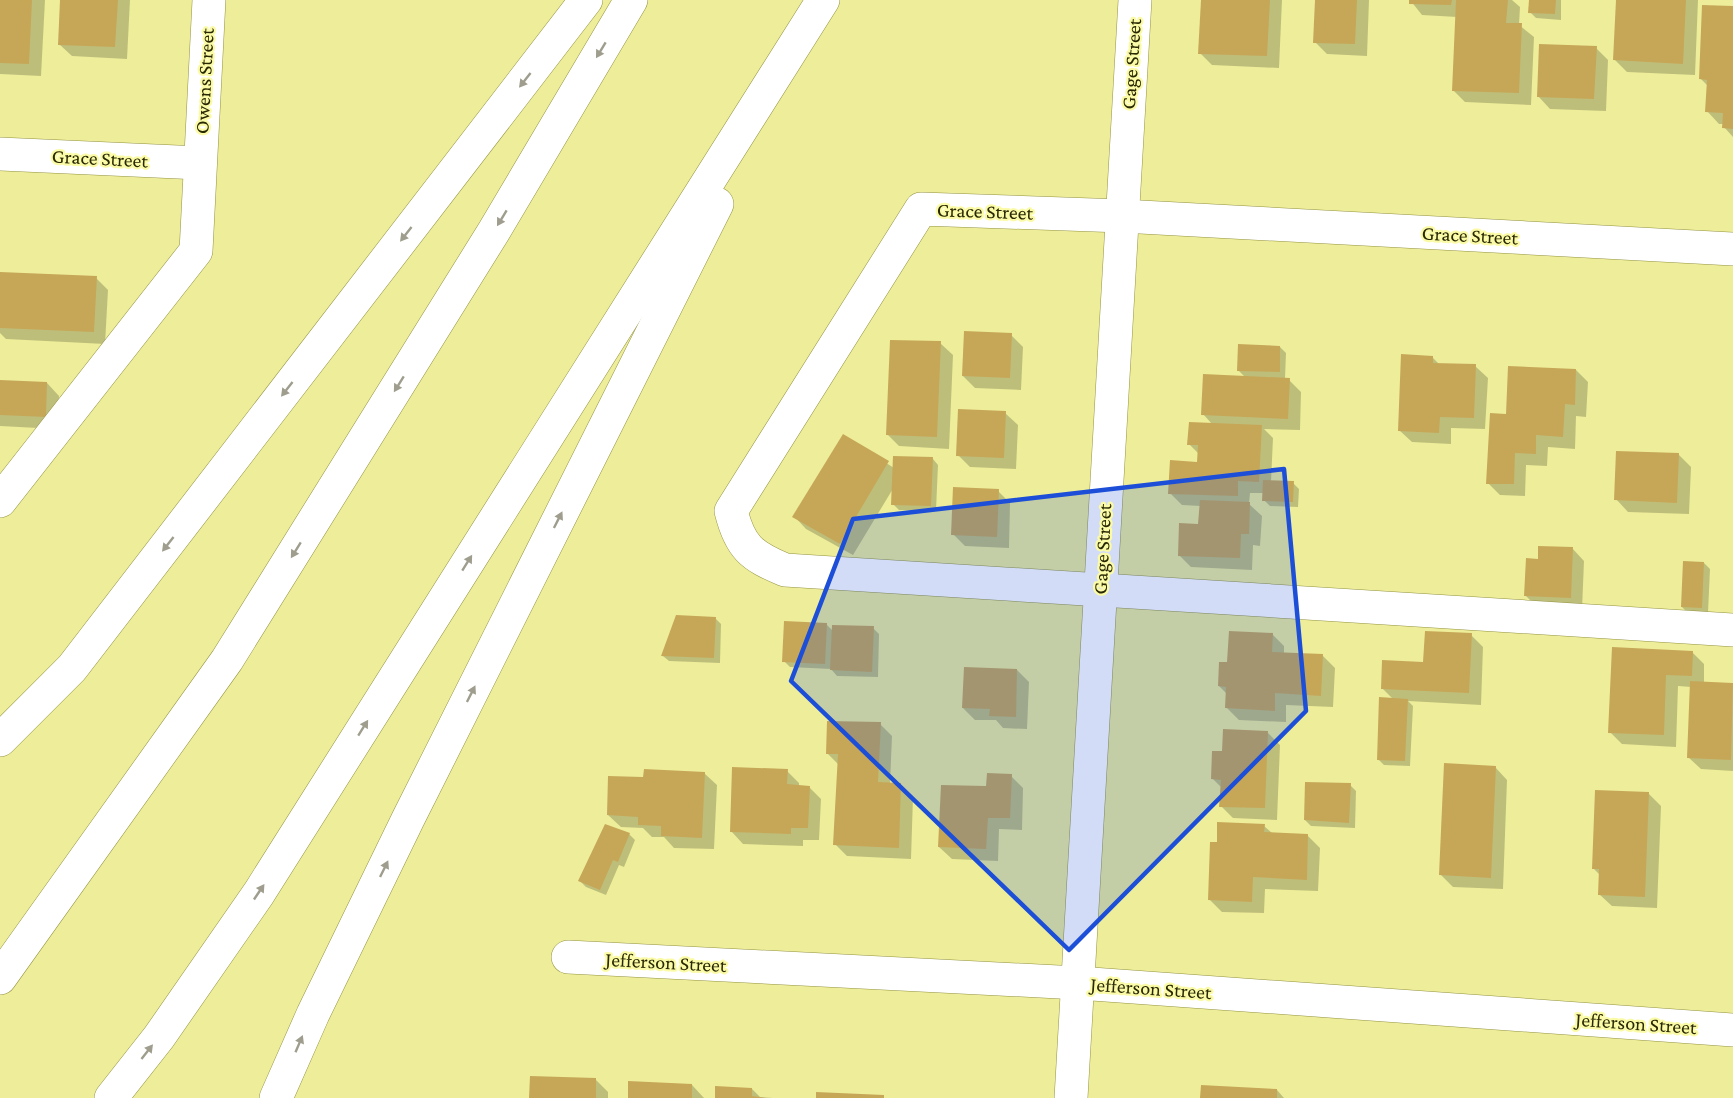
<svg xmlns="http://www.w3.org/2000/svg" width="1733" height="1098" font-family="'Crimson Pro',serif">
  <rect width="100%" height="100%" fill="#eeee9a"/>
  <!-- shadow -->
  <g fill="#0003">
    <polygon points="0,0 45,0 41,76 0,74"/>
    <polygon points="61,0 130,0 127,59 72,56 59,44"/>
    <polygon points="1202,0 1282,0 1279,68 1212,65 1200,53"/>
    <polygon points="1317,0 1369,0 1367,56 1327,54 1315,42"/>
    <polygon points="1410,0 1512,0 1520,7 1519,25 1534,37 1531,105 1465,102 1453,90 1457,17 1422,15"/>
    <polygon points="1530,0 1561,0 1561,20 1536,18 1530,12"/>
    <polygon points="1618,0 1698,0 1695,75 1627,72 1615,60"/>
    <polygon points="1733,7 1733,137 1724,127 1724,124 1719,124 1707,111 1708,86 1701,79"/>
    <polygon points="1596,48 1608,60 1606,111 1550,109 1538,96"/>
    <polygon points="0,273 96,278 108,290 105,344 6,339 0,333"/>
    <polygon points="1011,335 1023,347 1021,390 975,388 963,376"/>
    <polygon points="940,343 953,355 949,449 899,446 887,434"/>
    <polygon points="1280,347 1286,353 1285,379 1289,380 1301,392 1300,430 1264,429 1273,438 1271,482 1293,483 1299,489 1298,507 1270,506 1264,500 1264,493 1250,493 1249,504 1262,516 1260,546 1253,545 1252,570 1191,567 1179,555 1199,526 1201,506 1182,505 1170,493 1198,464 1199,454 1189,444 1212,424 1203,414 1246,378 1238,370"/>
    <polygon points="1432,357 1440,365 1475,366 1488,378 1485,429 1451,428 1451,444 1412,442 1399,430"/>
    <polygon points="1576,370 1588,382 1586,417 1576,416 1575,449 1548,447 1547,466 1526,465 1525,496 1500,495 1488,483 1508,415"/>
    <polygon points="0,381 47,383 59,396 57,429 0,426"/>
    <polygon points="1005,413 1018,425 1016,469 970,467 958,455"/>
    <polygon points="844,436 894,468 933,459 938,465 936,511 899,510 893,504 894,487 853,555 806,529 794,516"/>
    <polygon points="1679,455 1691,467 1689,514 1628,512 1616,499"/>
    <polygon points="998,491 1010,503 1009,548 965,546 953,534"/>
    <polygon points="1572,548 1584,561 1582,610 1538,608 1526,596"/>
    <polygon points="1704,563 1710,569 1708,613 1688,613 1682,607"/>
    <polygon points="715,618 721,624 720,663 669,661 663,656"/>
    <polygon points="826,624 833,631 873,628 879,634 878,677 837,676 831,669 790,667 784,661"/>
    <polygon points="1272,634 1284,646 1284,654 1323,656 1335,668 1333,707 1286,705 1286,722 1239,720 1227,708 1227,694 1219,686 1228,663"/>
    <polygon points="1471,635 1483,647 1481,705 1408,701 1413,706 1410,766 1384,765 1378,759 1393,699 1382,688"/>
    <polygon points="1613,649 1692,652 1704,664 1704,683 1733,684 1733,771 1701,769 1688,757 1691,687 1678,686 1676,747 1622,744 1610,732"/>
    <polygon points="1017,670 1029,682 1027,729 1003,728 996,720 975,720 963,708"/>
    <polygon points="880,724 892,736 890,784 901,785 913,797 911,859 847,856 835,844 839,765 827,753"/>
    <polygon points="1268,733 1280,745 1277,820 1233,818 1221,806 1222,788 1213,779 1224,753"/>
    <polygon points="1495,767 1507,780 1503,889 1453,887 1441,875"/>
    <polygon points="787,771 799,783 799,787 809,787 821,799 819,840 803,840 803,846 743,844 731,831"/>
    <polygon points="704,773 717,785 714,849 674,848 664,837 652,837 643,828 621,827 608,815 645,779"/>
    <polygon points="1011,776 1023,788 1022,830 999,829 998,861 952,859 939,847 988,788"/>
    <polygon points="1350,785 1356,791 1355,828 1311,826 1305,820"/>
    <polygon points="1649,794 1661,806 1657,908 1612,906 1599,894 1600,875 1593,868"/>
    <polygon points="1264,826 1273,834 1308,836 1320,848 1318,891 1265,889 1264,913 1222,912 1209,899 1218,843"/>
    <polygon points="629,834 635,840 624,867 619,865 606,895 586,887 580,881"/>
    <polygon points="596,1080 608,1092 608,1098 531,1098"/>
    <polygon points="692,1085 704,1098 629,1098"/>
    <polygon points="752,1089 760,1097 773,1098 716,1098"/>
    <polygon points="1277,1090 1284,1098 1202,1098"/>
  </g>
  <!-- building -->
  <g fill="#c6a758">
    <polygon points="0,0 32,0 29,64 0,63"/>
    <polygon points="60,0 118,0 115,47 58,45"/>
    <polygon points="1201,0 1270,0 1267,56 1198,54"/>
    <polygon points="1315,0 1357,0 1355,44 1313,43"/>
    <polygon points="1409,0 1452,0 1451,5 1409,4"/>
    <polygon points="1456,0 1508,0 1506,23 1522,23 1519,93 1452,91"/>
    <polygon points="1529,0 1556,0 1555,14 1528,13"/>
    <polygon points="1616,0 1686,0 1683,64 1613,60"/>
    <polygon points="1702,5 1733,6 1733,129 1722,128 1723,113 1705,112 1707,80 1699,79"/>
    <polygon points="1539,44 1597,46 1594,99 1537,97"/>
    <polygon points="0,272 97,276 94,332 0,328"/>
    <polygon points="964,331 1012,333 1010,378 962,376"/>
    <polygon points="890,340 941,341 937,437 886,435"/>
    <polygon points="1238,344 1280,346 1280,372 1237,371"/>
    <polygon points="1401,354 1433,356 1433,363 1476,364 1474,418 1440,417 1439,433 1398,431"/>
    <polygon points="1508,366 1576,369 1575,405 1565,404 1563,437 1536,435 1536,454 1515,453 1514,484 1486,484 1490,413 1506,414"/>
    <polygon points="1203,374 1290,378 1288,419 1201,415"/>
    <polygon points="0,380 47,382 46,417 0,415"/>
    <polygon points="958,409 1006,411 1004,458 956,456"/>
    <polygon points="1189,422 1262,425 1259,482 1238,481 1238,496 1168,494 1170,460 1197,462 1198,445 1187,445"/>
    <polygon points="843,434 889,461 840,544 792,517"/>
    <polygon points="1616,451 1679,453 1677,503 1614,500"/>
    <polygon points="893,456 933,457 931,506 891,505"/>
    <polygon points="1263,480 1294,481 1293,502 1262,501"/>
    <polygon points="953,487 999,489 997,537 951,535"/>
    <polygon points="1200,500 1250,502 1249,534 1241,534 1240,558 1178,556 1179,523 1198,524"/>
    <polygon points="1538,546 1573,547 1571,598 1524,596 1526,558 1538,559"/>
    <polygon points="1683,561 1704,562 1702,608 1681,607"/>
    <polygon points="676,615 716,617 714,658 661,656"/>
    <polygon points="784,621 827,623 825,664 782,662"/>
    <polygon points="832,625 874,626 872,672 830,670"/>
    <polygon points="1229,631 1273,633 1272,652 1323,654 1321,696 1275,693 1275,711 1225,708 1226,687 1218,686 1219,662 1227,662"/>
    <polygon points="1425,631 1472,633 1469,693 1381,689 1382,660 1423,662"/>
    <polygon points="1612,647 1693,651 1692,676 1666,675 1664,735 1608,733"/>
    <polygon points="964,667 1017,669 1016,717 989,716 990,709 962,708"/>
    <polygon points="1690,681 1733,683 1731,760 1687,758"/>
    <polygon points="1379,697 1408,699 1405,761 1377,760"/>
    <polygon points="827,721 881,722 878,782 901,783 899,848 833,845 838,754 826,754"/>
    <polygon points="1223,729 1268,731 1265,808 1219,807 1221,780 1211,779 1212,751 1222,751"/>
    <polygon points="1444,763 1496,766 1491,878 1439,875"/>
    <polygon points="732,767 788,769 787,784 810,786 808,828 791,828 791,834 730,832"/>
    <polygon points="644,769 705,772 702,838 661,836 661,826 638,825 638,817 607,815 608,776 643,777"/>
    <polygon points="987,773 1012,774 1010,818 988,818 986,849 938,847 941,785 986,786"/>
    <polygon points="1305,782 1351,783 1349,823 1304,820"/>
    <polygon points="1595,790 1649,792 1645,897 1598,895 1599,869 1592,869"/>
    <polygon points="1217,822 1265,824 1264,832 1308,834 1307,880 1253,877 1252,902 1208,900 1210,842 1217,842"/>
    <polygon points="605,824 630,833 618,862 613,860 600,890 578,881"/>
    <polygon points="530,1076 596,1078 596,1098 529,1098"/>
    <polygon points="628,1081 692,1084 692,1098 628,1098"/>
    <polygon points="1201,1085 1277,1089 1277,1098 1200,1098"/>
    <polygon points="715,1086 752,1088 752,1096 766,1098 715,1098"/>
    <polygon points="816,1092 884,1095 884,1098 816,1098"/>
  </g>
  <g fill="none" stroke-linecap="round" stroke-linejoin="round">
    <!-- minor casing -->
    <g stroke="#949341" stroke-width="34">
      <g id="minor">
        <polyline points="0,154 200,163"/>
        <path d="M1733 249 1122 216 921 209 731 511C740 547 751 556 785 570L1733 630"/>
        <polyline points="0,501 196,251 209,0"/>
        <polyline points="568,957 1078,983 1733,1030"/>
        <polyline points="1071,1098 1135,0"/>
      </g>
    </g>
    <!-- highway casing -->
    <g stroke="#949341" stroke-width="34">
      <g id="highway">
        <polyline points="0,740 72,668 586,0"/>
        <polyline points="0,978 227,660 494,231 631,0"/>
        <polyline points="111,1098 159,1037 259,893 823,0"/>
        <polyline points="276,1098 313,1014 408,819 717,204"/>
      </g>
    </g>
    <!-- minor -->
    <use href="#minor" stroke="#fff" stroke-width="33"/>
    <!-- highway -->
    <use href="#highway" stroke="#fff" stroke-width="33"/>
  </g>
  <!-- one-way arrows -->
  <defs><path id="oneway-solid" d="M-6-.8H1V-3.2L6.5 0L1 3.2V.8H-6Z" transform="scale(1.5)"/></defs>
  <g fill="#9f9e8e">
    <use href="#oneway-solid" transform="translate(601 50) rotate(121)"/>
    <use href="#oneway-solid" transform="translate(525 80) rotate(128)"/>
    <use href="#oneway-solid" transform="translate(502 218) rotate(121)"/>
    <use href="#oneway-solid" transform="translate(406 234) rotate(128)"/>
    <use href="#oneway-solid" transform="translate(399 384) rotate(122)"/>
    <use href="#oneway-solid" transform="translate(287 389) rotate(128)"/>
    <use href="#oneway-solid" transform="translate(558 520) rotate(-63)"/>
    <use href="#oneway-solid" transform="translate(168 544) rotate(128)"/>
    <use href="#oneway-solid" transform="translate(296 550) rotate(122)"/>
    <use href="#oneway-solid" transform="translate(467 563) rotate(-58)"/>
    <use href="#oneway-solid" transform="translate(471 694) rotate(-63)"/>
    <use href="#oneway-solid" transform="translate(363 728) rotate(-58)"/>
    <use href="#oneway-solid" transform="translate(384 869) rotate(-64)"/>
    <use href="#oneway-solid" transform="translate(259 892) rotate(-56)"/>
    <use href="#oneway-solid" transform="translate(299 1044) rotate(-67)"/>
    <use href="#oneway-solid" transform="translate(147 1052) rotate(-52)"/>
  </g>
  <!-- marked area -->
  <path fill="#1d4ed8" fill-opacity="0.2" stroke="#1d4ed8" stroke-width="4.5" stroke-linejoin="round" d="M1284 469 1306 711 1069 950 791 681 853 519Z"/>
  <g text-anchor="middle" stroke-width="4.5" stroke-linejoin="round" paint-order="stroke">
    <!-- street labels -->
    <g font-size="20" fill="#292805" stroke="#fbfba7">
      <text transform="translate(1131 64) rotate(-86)" y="7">Gage Street</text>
      <text transform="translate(204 81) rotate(-87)" y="7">Owens Street</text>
      <text transform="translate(100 158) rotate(3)" y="7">Grace Street</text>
      <text transform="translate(985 211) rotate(2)" y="7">Grace Street</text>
      <text transform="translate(1470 235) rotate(3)" y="7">Grace Street</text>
      <text transform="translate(1102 549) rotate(-87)" y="7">Gage Street</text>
      <text transform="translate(666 962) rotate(3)" y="7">Jefferson Street</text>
      <text transform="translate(1151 988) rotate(4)" y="7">Jefferson Street</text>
      <text transform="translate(1636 1023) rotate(4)" y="7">Jefferson Street</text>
    </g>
  </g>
</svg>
